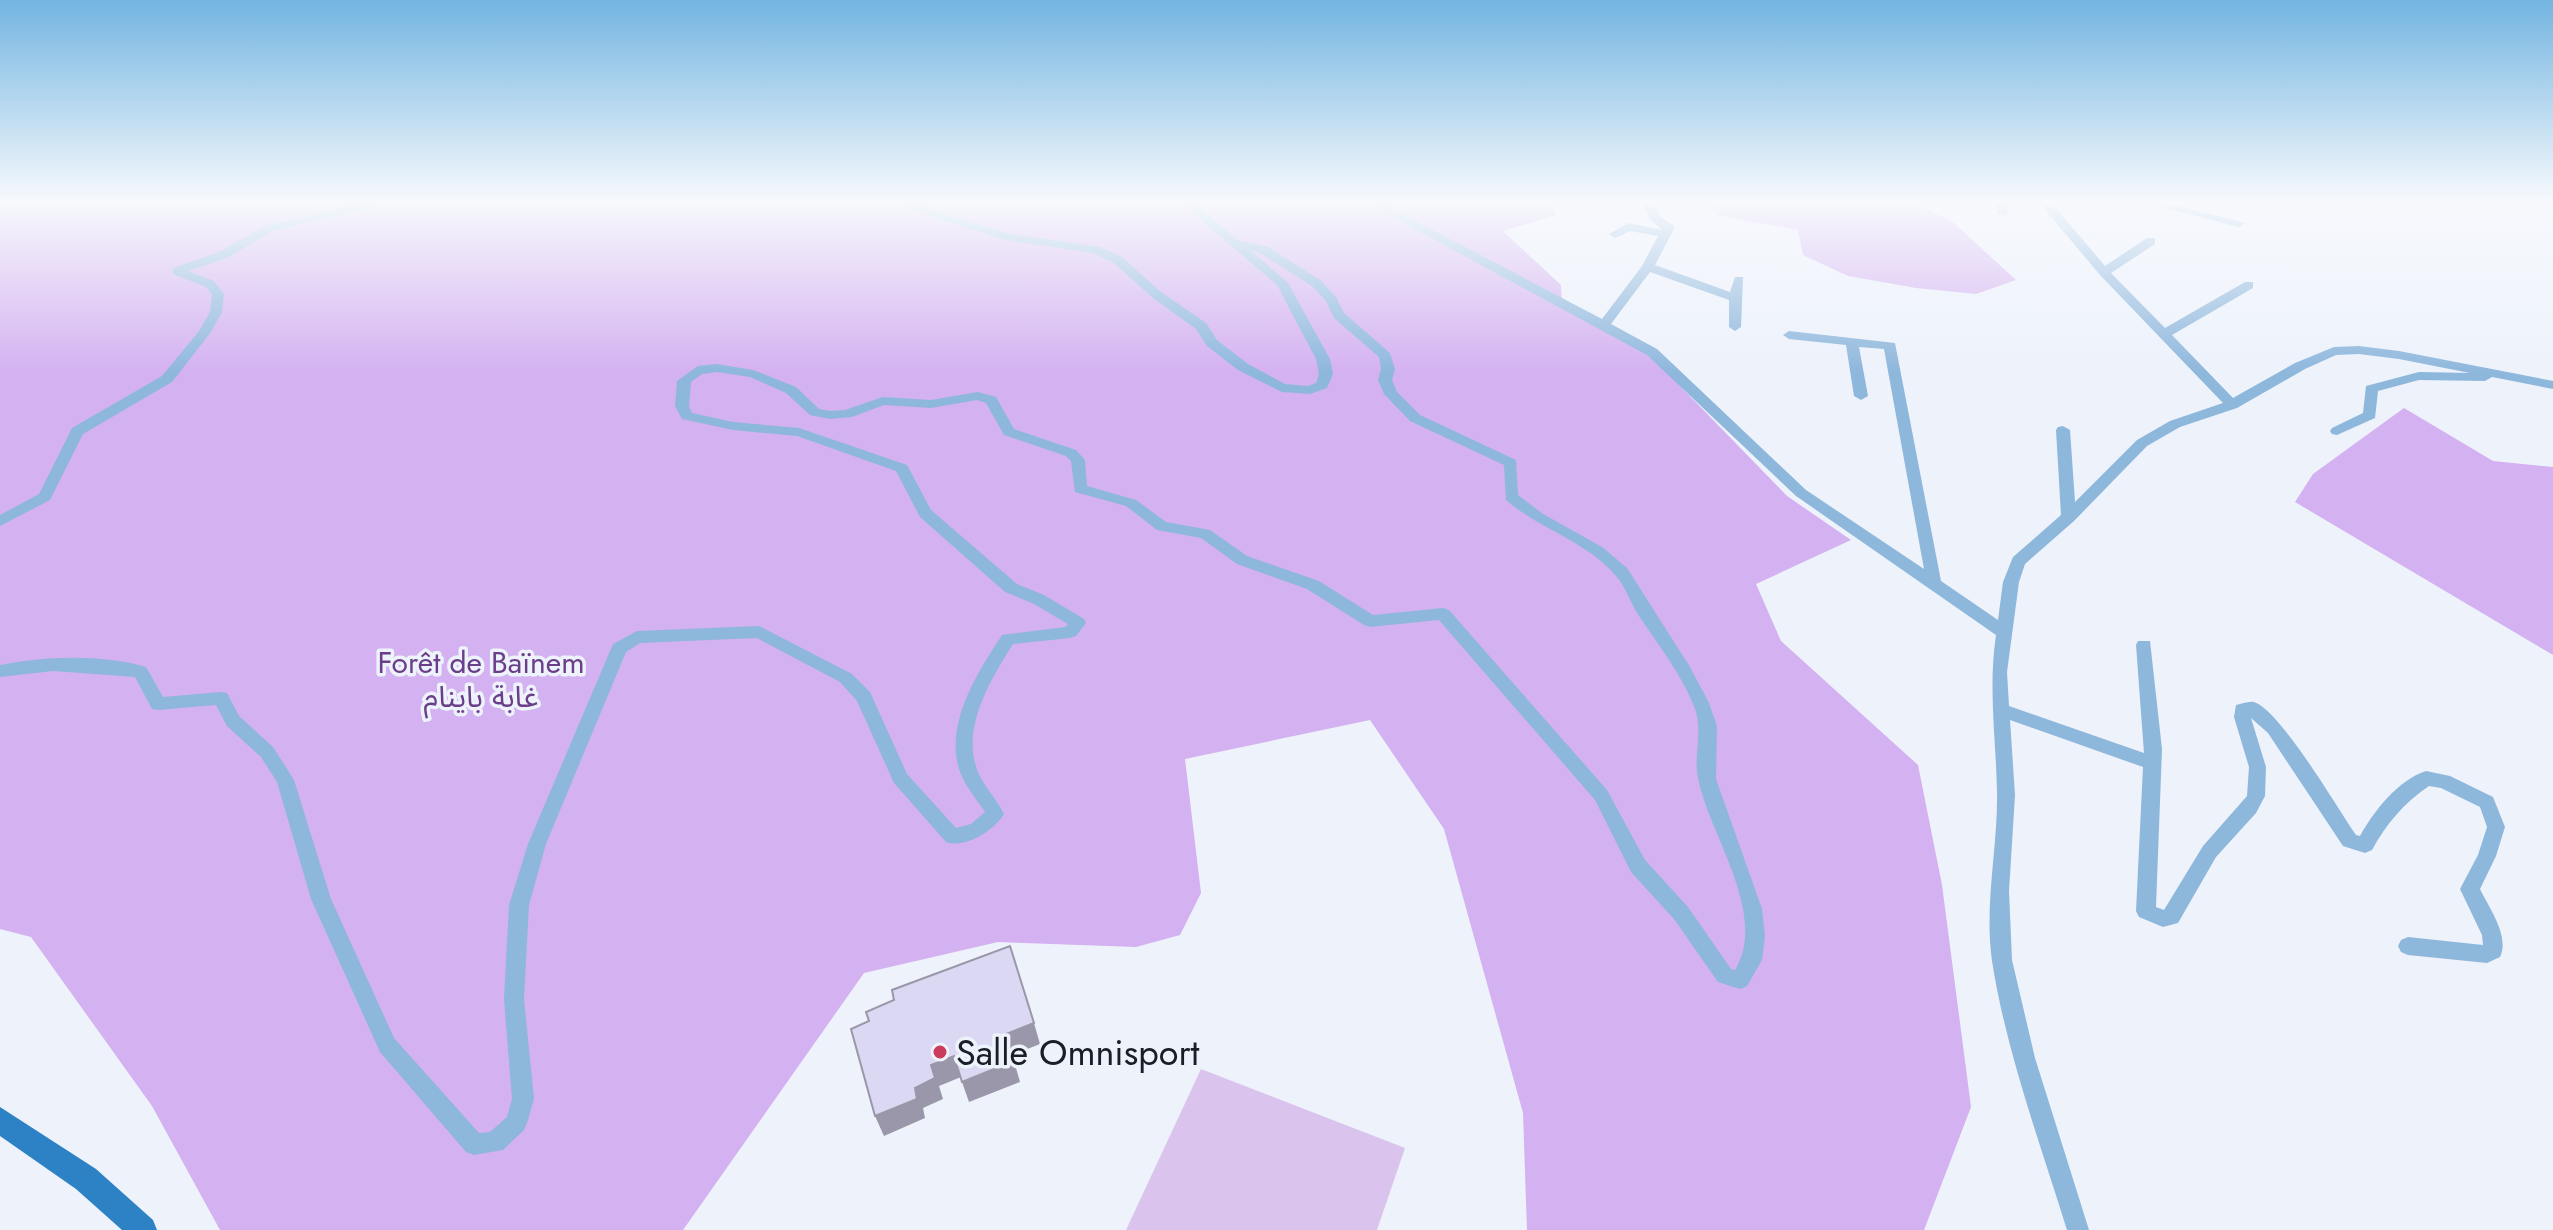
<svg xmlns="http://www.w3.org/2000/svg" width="2553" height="1230" font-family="Jost,'Noto Sans Arabic',sans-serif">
  <rect width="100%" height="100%" fill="#edf2fb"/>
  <!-- green -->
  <polygon fill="#dac3ed" points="1201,1069 1405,1148 1377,1230 1126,1230"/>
  <!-- forest -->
  <g fill="#d4b1f0">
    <polygon points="1550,200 1556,215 1503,231 1561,285 1562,308 1647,352 1787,496 1851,540 1756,584 1781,641 1918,765 1942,885 1971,1107 1924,1230 1527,1230 1523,1113 1444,829 1370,720 1185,759 1201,893 1180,935 1136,947 998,942 864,973 683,1230 220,1230 152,1106 31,937 0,929 0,201"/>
    <polygon points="1909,200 1954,223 2016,280 1976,294 1916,288 1848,276 1803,255 1798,230 1717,215 1703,200"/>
    <polygon points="2404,408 2493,461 2553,467 2553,655 2295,502 2313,474"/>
  </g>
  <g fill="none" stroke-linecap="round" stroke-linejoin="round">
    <!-- minor -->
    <g fill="#8eb7dc" fill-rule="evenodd">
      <polygon points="380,200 403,200 273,231 227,258 188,271 214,281 224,294 222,312 211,332 172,382 83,434 50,500 0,526 0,515 39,494 72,428 162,376 199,331 210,312 212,294 206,287 173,274 173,268 219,252 265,226"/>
      <path d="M881 200H900L1006 233 1100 247 1122 257 1161 292 1206 323 1217 340 1248 364 1285 384 1308 386 1316 383 1319 374 1316 359 1277 285 1178 200H1191L1238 240 1268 247 1320 280 1336 297 1344 313 1390 353 1395 369 1392 380 1397 392 1420 415 1516 460 1518 495 1543 514 1602 547 1627 568 1690 667 1709 703 1717 726 1716 779 1762 909 1765 936 1762 960 1747 986 1740 989 1718 982 1674 919 1631 872 1595 800 1439 620 1370 627 1364 625 1307 589 1237 564 1201 538 1157 530 1126 506 1075 492 1071 461 1066 456 1004 435 986 403 977 400 931 408 884 405 852 417 830 419 810 415 786 393 750 377 717 372 702 374 691 382 689 406 692 413 733 422 799 428 907 465 931 510 1017 584 1044 595 1084 619 1086 623 1076 636 1070 638 1013 644C991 679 960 729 978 772 984 787 997 799 1004 814 995 830 965 849 946 842L894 783 857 701 840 682 757 638 640 643 626 652 546 844 529 905 524 999 534 1099 527 1123 524 1130 503 1150 474 1155 466 1152 380 1052 311 899 277 782 261 757 227 726 216 705 158 710 152 709 135 677 53 671 0 677V665C44 656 103 654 146 667L163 697 221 692 227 693 239 716 273 747 294 780 331 899 394 1038 479 1133 490 1132 507 1117 512 1099 504 999 509 905 528 844 613 644 637 631 759 626 852 674 870 692 907 774 956 828 971 824 985 812C976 798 964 785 959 769 945 722 978 672 1002 635L1065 627 1068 624 1032 603 1005 592 920 517 896 471 797 436 733 430 682 419 675 406 677 381 698 366 717 364 753 370 796 387 819 409 830 411 845 410 883 397 931 400 978 392 996 397 1014 429 1076 450 1085 460 1087 486 1136 500 1166 522 1210 530 1247 556 1319 581 1373 615 1443 608 1449 610 1607 790 1645 860 1688 907 1731 969 1735 970C1769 914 1709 835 1698 778 1693 754 1704 731 1694 706 1680 672 1657 643 1637 613 1630 601 1625 586 1616 576 1588 542 1539 529 1506 500L1504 465 1410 421 1384 394 1378 380 1381 369 1379 357 1334 318 1326 301 1312 286 1260 253 1250 250 1288 283 1330 359 1333 374 1327 388 1310 394 1282 392 1238 370 1207 346 1196 329 1153 298 1114 263 1093 253 1005 240Z"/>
      <path d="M1361 200H1376L1602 319 1642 266 1658 236 1630 231 1615 238 1609 234 1628 223 1662 230 1650 219 1640 200H1651L1659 215 1675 227 1655 265 1730 292 1735 277H1743L1741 327 1735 331 1729 327V300L1650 272 1611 324 1657 349 1806 490 1924 569 1884 349 1859 347 1868 396 1861 400 1854 396 1846 345 1789 339 1783 335 1789 331 1895 343 1941 581 1998 620 2003 582 2013 557 2061 515 2056 430 2058 427 2063 426 2070 430 2075 502 2137 440 2170 421 2223 403 2100 275 2037 200H2049L2105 266 2147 238H2155V244L2111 273 2165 328 2245 282H2253V288L2172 335 2233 398 2295 363 2334 347 2359 346 2399 351 2553 381V389L2492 377 2485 381 2419 380 2378 391 2375 418 2337 435 2332 434 2330 431 2332 428 2363 413 2366 386 2419 372 2470 373 2399 359 2359 354 2336 355 2305 369 2237 408 2180 427 2147 446 2074 521 2025 564 2019 582 2007 672 2009 706 2144 753 2136 645 2138 641H2150L2162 749 2156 907 2164 910 2203 846 2247 796 2249 767 2234 717 2236 705C2242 704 2248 701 2254 702 2280 710 2338 809 2356 835L2360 836C2374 811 2398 780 2426 771L2450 776 2493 797 2505 827 2496 856 2480 889C2489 908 2510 936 2500 957L2487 963 2408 955 2401 952 2398 946 2401 940 2408 937 2483 945 2482 935 2460 889 2478 855 2487 827 2480 807 2441 788 2429 786C2404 803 2386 824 2372 850L2365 853 2343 846 2268 733 2251 718 2266 767 2265 796 2256 813 2216 857 2178 923 2163 927 2139 917 2136 911 2143 767 2010 720 2015 795 2009 891 2012 960 2035 1058 2089 1230H2067C2040 1143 2006 1051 1992 961 1984 904 1998 848 1997 792 1996 738 1988 688 1996 635L1796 496 1647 355Z"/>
      <polygon points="1996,200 2008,200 2007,216 1997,214"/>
      <polygon points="2133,200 2155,200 2245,223 2239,227"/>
    </g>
    <!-- major -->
    <polygon fill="#2c82c5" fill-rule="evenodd" points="0,1107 96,1169 153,1220 157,1230 122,1230 76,1189 0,1136"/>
  </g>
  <!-- shaded-wall -->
  <g fill="#9997a9">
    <polygon points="1034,1023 1040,1044 1012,1055 1006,1034"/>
    <polygon points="954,1056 961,1077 939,1086 943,1099 923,1108 925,1118 884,1136 875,1116 915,1088 931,1065"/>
    <polygon points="1014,1061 1020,1082 969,1102 962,1082"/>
  </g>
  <!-- building -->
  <polygon fill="#dad8f2" stroke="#9997a9" stroke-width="2" points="1010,946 1034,1023 1006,1034 1014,1061 962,1082 954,1056 931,1065 935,1078 915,1088 917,1099 875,1116 851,1029 869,1021 866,1012 894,1000 892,990"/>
  <!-- sky -->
  <linearGradient id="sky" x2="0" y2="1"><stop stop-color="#73b5e1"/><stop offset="0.54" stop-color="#f7f9fd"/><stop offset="1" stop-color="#f7f9fd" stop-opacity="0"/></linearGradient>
  <rect width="2553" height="373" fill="url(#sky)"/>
  <!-- markers -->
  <circle fill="#cb3b5b" stroke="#edf2fb" stroke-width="3" cx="940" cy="1052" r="8"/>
  <g text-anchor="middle" stroke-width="7" stroke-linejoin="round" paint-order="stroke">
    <!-- park labels -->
    <g font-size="30" fill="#6a3e88" stroke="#edf2fb">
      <text x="481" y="673">Forêt de Baïnem<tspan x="481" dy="34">غابة باينام</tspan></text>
    </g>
    <!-- near-poi labels -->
    <g font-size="36" fill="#1a1e26" stroke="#edf2fb" text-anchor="start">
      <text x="956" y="1065">Salle Omnisport</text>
    </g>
  </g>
</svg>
